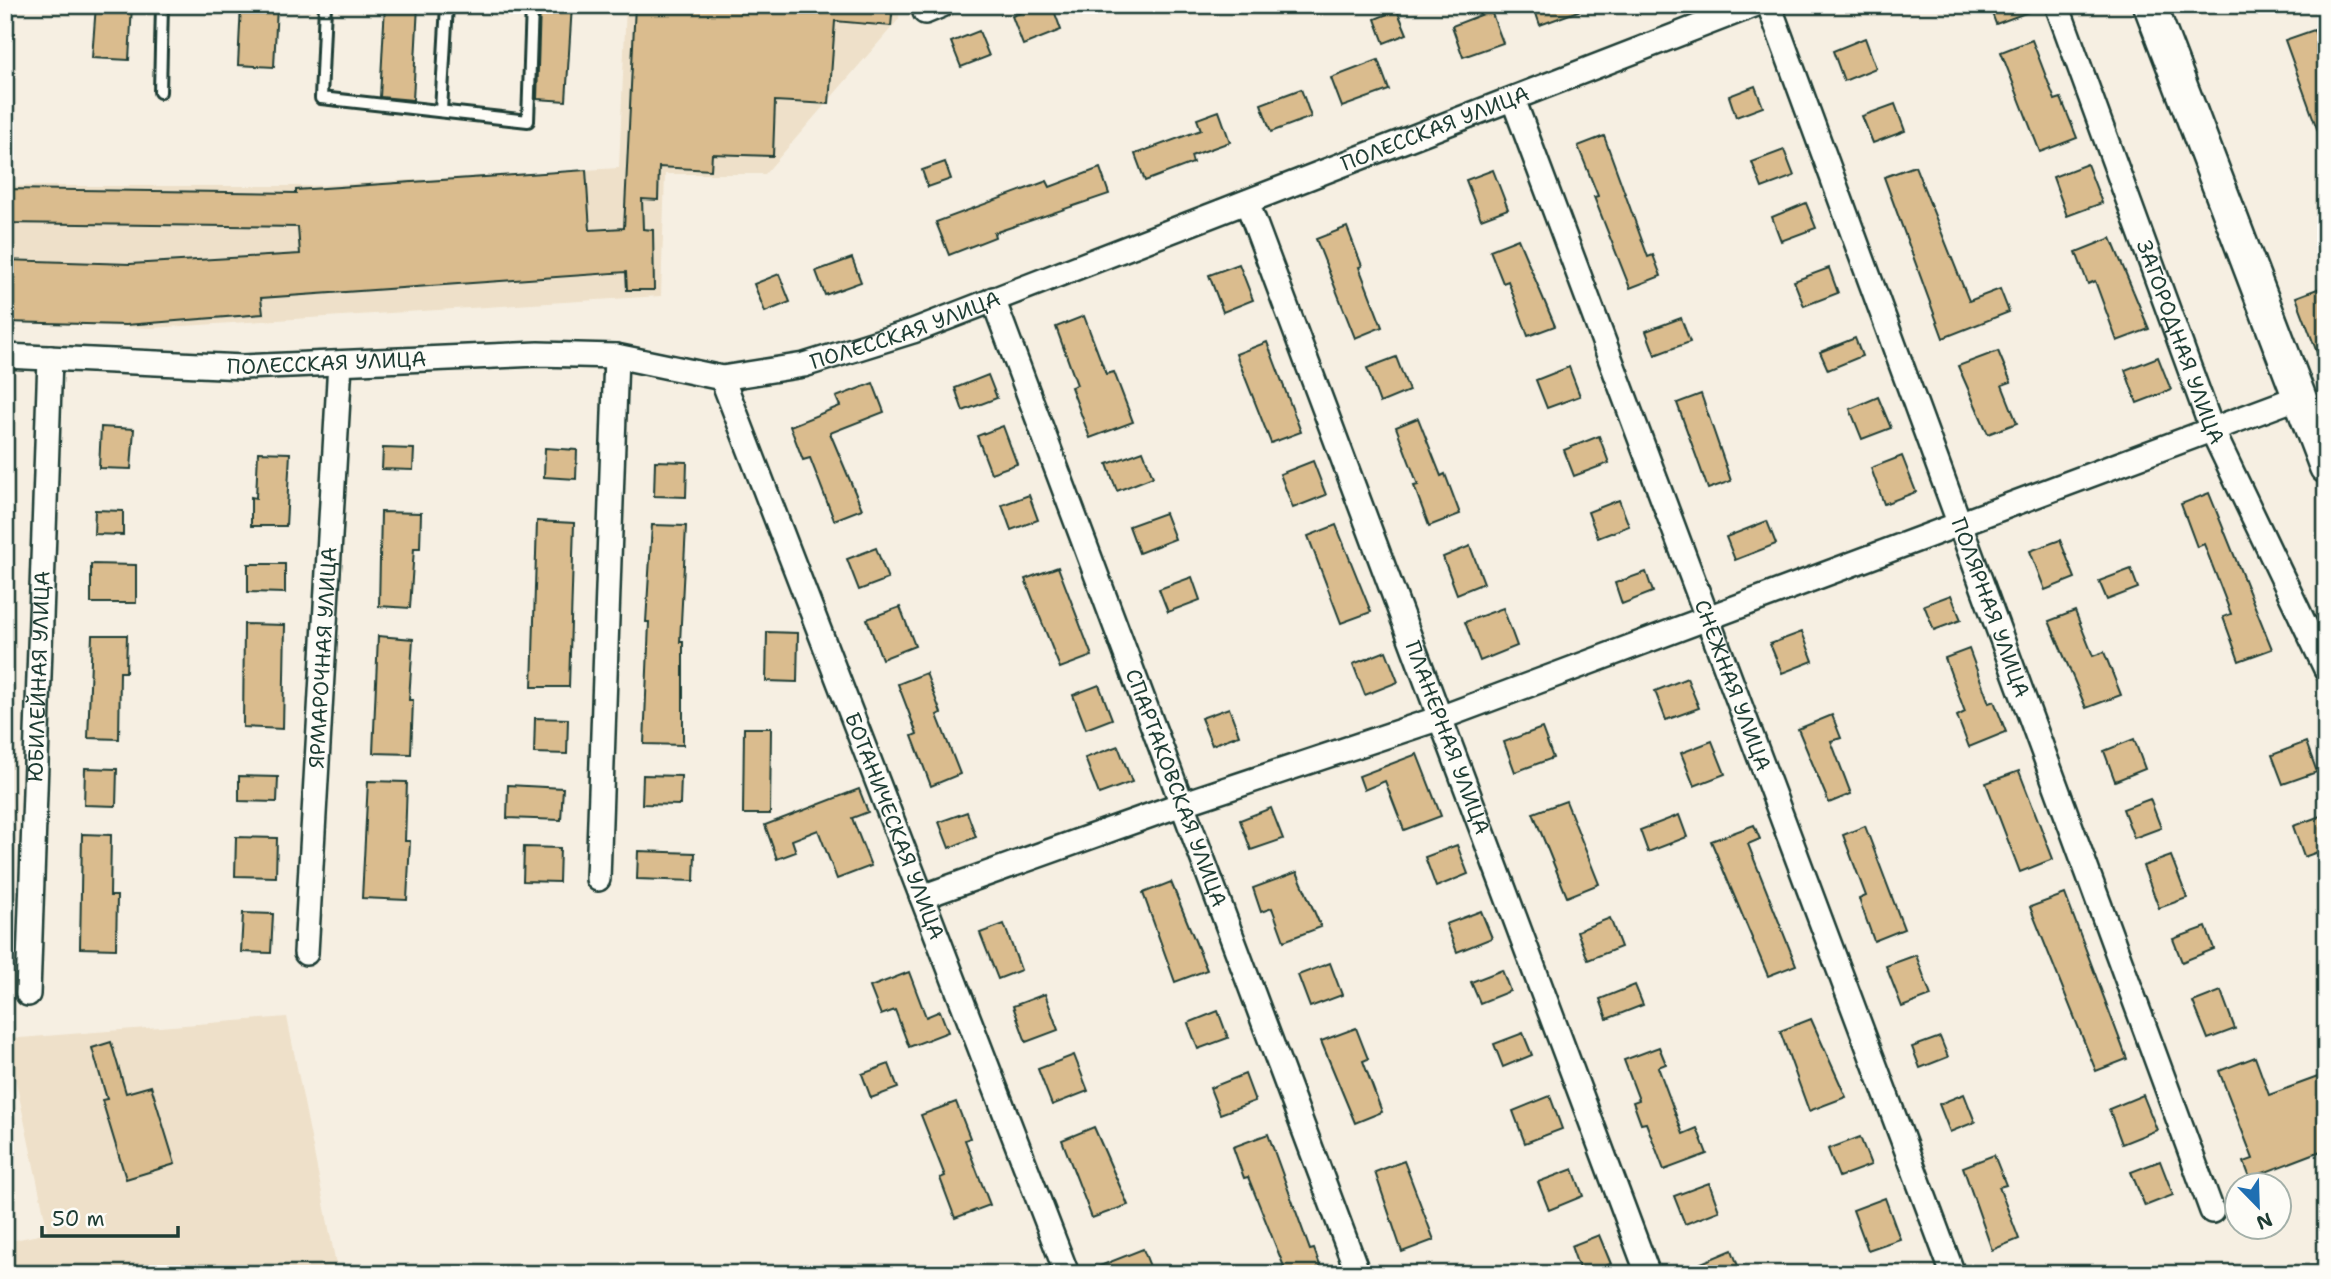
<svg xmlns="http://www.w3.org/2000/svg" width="2331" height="1279" font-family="'Shantell Sans',sans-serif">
  <rect width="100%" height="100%" fill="#f6efe2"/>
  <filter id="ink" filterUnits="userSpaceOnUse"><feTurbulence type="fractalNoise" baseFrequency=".0143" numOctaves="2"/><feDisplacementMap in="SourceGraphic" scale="14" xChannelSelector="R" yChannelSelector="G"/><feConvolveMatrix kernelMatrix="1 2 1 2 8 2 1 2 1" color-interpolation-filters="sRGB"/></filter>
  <g filter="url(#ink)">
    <!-- built -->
    <g fill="#eee0c9">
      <polygon points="626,5 900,5 899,19 765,174 665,174 661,296 151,328 5,322 5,186 309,186 619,168"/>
      <polygon points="287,1017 338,1274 5,1274 5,1242 48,1233 7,1039"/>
    </g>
    <!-- building -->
    <g fill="#dabc8e" stroke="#1f3d34" stroke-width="2">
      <polygon points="96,5 132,5 129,60 92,58"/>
      <polygon points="241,5 277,5 274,67 238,65"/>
      <polygon points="385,5 418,5 413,100 380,97"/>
      <polygon points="540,5 572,5 566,101 537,99"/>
      <polygon points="635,5 893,5 891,26 835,21 829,104 775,101 773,156 712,154 711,170 659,167 658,200 642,199 643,229 653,230 654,290 627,290 626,272 261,298 263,314 126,325 5,322 5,260 130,264 300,254 298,227 5,223 5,189 296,193 296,190 586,170 590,230 624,228"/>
      <polygon points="1042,5 1052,5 1061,30 1023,45 1012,16"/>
      <polygon points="1533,5 1589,5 1589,7 1540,25"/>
      <polygon points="1989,5 2042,5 2042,7 1996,24"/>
      <polygon points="1397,10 1407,34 1384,43 1375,19"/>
      <polygon points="1491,11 1503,43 1463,57 1452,26"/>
      <polygon points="2314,30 2326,63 2324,148 2285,40"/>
      <polygon points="979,31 989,56 961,67 951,42"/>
      <polygon points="1865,38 1876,68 1844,81 1833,51"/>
      <polygon points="2032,40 2055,100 2061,98 2077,138 2040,152 2001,52"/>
      <polygon points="1378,60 1389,90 1342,107 1331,78"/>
      <polygon points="1755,86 1763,107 1736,117 1729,96"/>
      <polygon points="1301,89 1311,117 1271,132 1261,104"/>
      <polygon points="1895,104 1905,131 1873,143 1862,116"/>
      <polygon points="1219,111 1230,142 1191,156 1193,163 1145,181 1135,154 1201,130 1197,119"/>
      <polygon points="1604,136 1648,257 1653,255 1661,276 1630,288 1594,197 1598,196 1578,146"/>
      <polygon points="1784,150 1794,176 1762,188 1752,162"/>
      <polygon points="945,162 951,179 928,187 922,170"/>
      <polygon points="2087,164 2102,203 2067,216 2053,177"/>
      <polygon points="1915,166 1969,301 2000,289 2009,312 1943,338 1884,177"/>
      <polygon points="1100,168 1109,194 994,233 995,237 949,255 936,222 1047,181 1050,187"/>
      <polygon points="1493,170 1508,209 1481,219 1466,180"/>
      <polygon points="1806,203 1816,228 1781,241 1772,217"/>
      <polygon points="1347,227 1362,266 1359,267 1382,327 1355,338 1316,239"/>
      <polygon points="2111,238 2149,329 2117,341 2095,281 2088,284 2076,252"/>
      <polygon points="1518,239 1555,326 1528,336 1508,281 1503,283 1490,250"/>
      <polygon points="852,258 861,282 825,295 816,271"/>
      <polygon points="1239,264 1253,300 1223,312 1209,275"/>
      <polygon points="1829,268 1838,293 1804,306 1794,281"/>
      <polygon points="779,274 790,302 765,312 754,284"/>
      <polygon points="2320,288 2326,302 2324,371 2296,297"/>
      <polygon points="1084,316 1106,374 1114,372 1133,422 1090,438 1071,387 1077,385 1056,327"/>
      <polygon points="1681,318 1690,342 1655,355 1646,331"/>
      <polygon points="1855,338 1862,356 1828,370 1820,352"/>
      <polygon points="1267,342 1301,432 1271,443 1236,354"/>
      <polygon points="1998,351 2011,382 2002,385 2017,423 1988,434 1958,366"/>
      <polygon points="1396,357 1409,391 1380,403 1367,368"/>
      <polygon points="2158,357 2171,390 2137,403 2125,370"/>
      <polygon points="1569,367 1580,396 1547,408 1536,380"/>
      <polygon points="988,375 997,398 963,411 955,388"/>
      <polygon points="873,383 884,412 830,433 862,509 834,520 810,458 803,460 790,426 840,406 836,397"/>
      <polygon points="1701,394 1731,481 1708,489 1677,403"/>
      <polygon points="1878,397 1891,428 1862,439 1850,409"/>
      <polygon points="1418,418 1441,476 1445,474 1460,514 1429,526 1414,486 1418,485 1396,427"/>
      <polygon points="1003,426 1017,464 991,473 977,436"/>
      <polygon points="101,427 134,429 131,469 99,468"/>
      <polygon points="1599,436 1609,463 1574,476 1564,450"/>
      <polygon points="383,448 414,449 413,470 382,469"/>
      <polygon points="545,448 577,450 576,479 544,477"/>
      <polygon points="1143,451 1153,477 1117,491 1107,464"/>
      <polygon points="258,452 290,453 286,526 251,526 251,497 256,498"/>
      <polygon points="1902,456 1916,492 1884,504 1871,468"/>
      <polygon points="655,461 687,462 686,497 654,496"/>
      <polygon points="1313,461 1326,495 1293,508 1280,474"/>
      <polygon points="2209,493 2272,649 2239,661 2223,617 2231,614 2204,544 2197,547 2181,504"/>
      <polygon points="1029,495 1038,520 1011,530 1002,505"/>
      <polygon points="1619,500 1629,526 1598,538 1588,512"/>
      <polygon points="95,510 123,511 123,535 94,534"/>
      <polygon points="381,512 421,513 420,548 414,548 410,608 379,606"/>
      <polygon points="1165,513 1175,539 1139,553 1129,526"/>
      <polygon points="537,521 574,523 569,687 532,687"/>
      <polygon points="1767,521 1776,544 1735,560 1726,537"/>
      <polygon points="652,525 686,526 680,642 683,642 683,745 644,744 649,622 646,622"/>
      <polygon points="1336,525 1371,612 1341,623 1308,536"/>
      <polygon points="2060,540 2075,578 2045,590 2030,551"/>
      <polygon points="1470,546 1484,583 1457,594 1443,557"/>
      <polygon points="876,548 888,579 859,590 847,559"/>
      <polygon points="91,564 136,565 136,603 91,603"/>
      <polygon points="248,564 285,564 285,593 248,592"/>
      <polygon points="1058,567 1092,656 1060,668 1025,579"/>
      <polygon points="2131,569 2138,588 2107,600 2099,581"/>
      <polygon points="1646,572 1653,592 1622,604 1615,583"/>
      <polygon points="1192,577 1200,600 1168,612 1159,589"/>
      <polygon points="1951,595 1961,620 1934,630 1924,605"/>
      <polygon points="900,607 915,646 882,659 867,619"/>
      <polygon points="1503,608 1517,646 1480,661 1465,622"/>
      <polygon points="2075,611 2093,656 2104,652 2121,695 2086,708 2049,621"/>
      <polygon points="244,624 285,625 283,729 243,727"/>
      <polygon points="767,632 798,633 797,682 766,681"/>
      <polygon points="1802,632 1813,661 1782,673 1770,644"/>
      <polygon points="92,635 127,635 126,672 120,672 119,739 88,738"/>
      <polygon points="378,636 413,639 409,700 413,700 411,754 373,753"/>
      <polygon points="1969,649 1989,703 1994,701 2006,732 1969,747 1957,716 1965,712 1945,658"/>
      <polygon points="1386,651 1398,682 1365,695 1353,664"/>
      <polygon points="926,673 941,713 937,715 960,774 931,786 912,736 917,734 898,684"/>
      <polygon points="1687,678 1699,708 1666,720 1655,691"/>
      <polygon points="1099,685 1112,719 1086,729 1073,695"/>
      <polygon points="1229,708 1239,735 1212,745 1201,718"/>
      <polygon points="1832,715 1841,738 1831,741 1851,794 1829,803 1798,729"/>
      <polygon points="535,718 568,719 567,754 534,753"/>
      <polygon points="744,728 771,728 770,814 743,814"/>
      <polygon points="1542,728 1553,758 1515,772 1504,742"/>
      <polygon points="2134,739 2145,769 2115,781 2104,751"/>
      <polygon points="1712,741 1725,774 1694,786 1681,753"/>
      <polygon points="2306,742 2317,772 2283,784 2272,755"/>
      <polygon points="1118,746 1132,782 1099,794 1085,758"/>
      <polygon points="1417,754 1441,816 1404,830 1385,781 1364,790 1359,776"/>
      <polygon points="85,768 117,769 116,806 84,805"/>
      <polygon points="2019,771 2053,859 2020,872 1986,783"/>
      <polygon points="643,775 681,776 680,805 642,804"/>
      <polygon points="239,776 278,777 277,802 239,801"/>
      <polygon points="368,781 407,782 405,841 410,841 407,900 362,898"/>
      <polygon points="508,785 563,788 561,820 507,818"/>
      <polygon points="859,789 868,812 852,818 871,866 837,879 818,830 792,840 796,852 777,859 765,825"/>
      <polygon points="2150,799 2161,828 2134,838 2123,809"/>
      <polygon points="1566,801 1599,884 1567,897 1533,813"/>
      <polygon points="1271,808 1283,839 1251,850 1240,820"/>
      <polygon points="967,812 976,837 949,848 939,822"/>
      <polygon points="2326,814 2326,849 2304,857 2293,826"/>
      <polygon points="1679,815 1687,837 1648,852 1640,830"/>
      <polygon points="1754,825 1760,839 1748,844 1796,965 1768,976 1711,841"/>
      <polygon points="1865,826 1904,929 1874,941 1859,899 1866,896 1843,835"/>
      <polygon points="82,834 111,835 110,896 117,896 116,949 80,948"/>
      <polygon points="236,837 277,838 276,877 235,876"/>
      <polygon points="1457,845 1468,874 1436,887 1425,857"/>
      <polygon points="524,847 560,848 559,882 523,881"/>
      <polygon points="638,851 695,853 694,881 637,879"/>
      <polygon points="2171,856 2187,898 2159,908 2143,866"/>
      <polygon points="1297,872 1321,927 1284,941 1272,908 1261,912 1253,888"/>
      <polygon points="1171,882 1207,970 1175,982 1143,893"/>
      <polygon points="2065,894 2127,1059 2096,1071 2030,907"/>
      <polygon points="1481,911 1492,938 1457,952 1446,924"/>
      <polygon points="243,913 273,914 271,953 241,952"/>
      <polygon points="1610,918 1621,947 1588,960 1577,931"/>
      <polygon points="1004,924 1021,970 998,979 980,933"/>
      <polygon points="2206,927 2214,949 2182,962 2173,939"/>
      <polygon points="1916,955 1931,996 1902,1007 1886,966"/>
      <polygon points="1330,963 1342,995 1310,1007 1298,975"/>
      <polygon points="1502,970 1510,991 1480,1003 1471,982"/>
      <polygon points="909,972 926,1017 940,1011 948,1032 909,1047 895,1010 881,1015 870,987"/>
      <polygon points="1635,985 1643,1005 1607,1019 1600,999"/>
      <polygon points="2221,991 2235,1029 2208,1039 2193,1002"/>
      <polygon points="1045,994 1058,1030 1026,1042 1013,1006"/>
      <polygon points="1218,1011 1228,1038 1198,1049 1188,1023"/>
      <polygon points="1811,1019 1846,1097 1809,1111 1780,1031"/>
      <polygon points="1356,1028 1368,1059 1363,1061 1382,1112 1355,1123 1321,1041"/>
      <polygon points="1523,1033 1532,1055 1503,1067 1494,1044"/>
      <polygon points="1940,1037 1948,1057 1920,1068 1912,1047"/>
      <polygon points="111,1042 126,1093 151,1086 175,1164 126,1179 102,1100 107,1099 92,1048"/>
      <polygon points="1659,1047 1666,1064 1658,1067 1683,1134 1697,1128 1707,1154 1664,1170 1646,1123 1641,1124 1633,1102 1639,1100 1624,1060"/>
      <polygon points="1074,1055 1088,1091 1052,1105 1038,1069"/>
      <polygon points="2255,1057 2269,1095 2326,1074 2326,1149 2250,1178 2244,1162 2253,1159 2219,1071"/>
      <polygon points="889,1064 898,1088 871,1098 862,1074"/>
      <polygon points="1245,1074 1255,1101 1220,1114 1210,1088"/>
      <polygon points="1964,1094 1975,1122 1950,1132 1939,1104"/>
      <polygon points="2143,1095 2157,1130 2122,1144 2109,1109"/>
      <polygon points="1550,1096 1562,1129 1525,1143 1513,1111"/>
      <polygon points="956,1102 970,1138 965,1140 990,1205 955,1218 940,1178 945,1176 921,1115"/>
      <polygon points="1094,1127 1128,1205 1092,1218 1062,1140"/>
      <polygon points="1268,1134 1310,1250 1314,1249 1323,1274 1287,1274 1248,1177 1244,1178 1233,1147"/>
      <polygon points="1860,1137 1871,1165 1839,1177 1828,1149"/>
      <polygon points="1994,1155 2006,1185 1999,1187 2019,1239 1992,1250 1963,1167"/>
      <polygon points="1404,1161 1434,1240 1402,1252 1375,1172"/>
      <polygon points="2160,1161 2173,1195 2145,1206 2131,1172"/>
      <polygon points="1573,1169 1583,1196 1549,1210 1538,1182"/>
      <polygon points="1709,1183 1719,1211 1685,1224 1674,1196"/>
      <polygon points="1885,1198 1900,1239 1868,1250 1853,1210"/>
      <polygon points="1599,1235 1611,1264 1581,1274 1571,1246"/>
      <polygon points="1143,1249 1153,1274 1083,1274 1082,1273"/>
      <polygon points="1732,1250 1741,1274 1705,1274 1701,1263"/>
    </g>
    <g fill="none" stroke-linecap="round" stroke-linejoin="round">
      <!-- lane casing -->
      <g stroke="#1f3d34" stroke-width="16">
        <g id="lane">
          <polyline points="325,5 321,98 528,121 532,5"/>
          <polyline points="160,92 162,5"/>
          <polyline points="441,111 447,5"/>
        </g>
      </g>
      <!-- street casing -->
      <g stroke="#1f3d34" stroke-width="28">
        <g id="street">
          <path id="s1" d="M1769 5 2212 1211"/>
          <path id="s2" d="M2057 5 2212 430 2326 669"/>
          <polyline points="925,12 942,5"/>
          <path id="s3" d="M1513 99 1953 1274"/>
          <path id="s4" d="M1247 202 1648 1274"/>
          <path id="s5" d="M993 299 1358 1274"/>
          <path id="s6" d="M5 356 243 367 538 354 616 356 722 378 804 365 913 331 1754 5"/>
          <path id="s7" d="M722 378 1067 1274"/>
          <polyline points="598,879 616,356"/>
          <polyline points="922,897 1182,804 1440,718 2299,397"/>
          <path id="s8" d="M306 953 340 363"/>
          <path id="s9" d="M28 994 50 358"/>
        </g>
      </g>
      <!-- secondary casing -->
      <g stroke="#1f3d34" stroke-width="37">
        <polyline id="secondary" points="2150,5 2326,467"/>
      </g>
      <!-- lane -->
      <use href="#lane" stroke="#fdfcf7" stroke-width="10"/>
      <!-- street -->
      <use href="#street" stroke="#fdfcf7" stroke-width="23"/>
      <!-- secondary -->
      <use href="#secondary" stroke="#fdfcf7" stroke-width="32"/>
    </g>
  </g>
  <g text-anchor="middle" stroke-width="5" stroke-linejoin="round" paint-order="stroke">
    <!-- street labels -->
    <g font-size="21" fill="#1f3d34" stroke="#fdfcf7">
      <text dy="7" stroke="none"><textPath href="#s6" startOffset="1477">ПОЛЕССКАЯ УЛИЦА</textPath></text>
      <text dy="7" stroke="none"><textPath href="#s6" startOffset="910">ПОЛЕССКАЯ УЛИЦА</textPath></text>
      <text dy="7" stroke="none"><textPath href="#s2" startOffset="359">ЗАГОРОДНАЯ УЛИЦА</textPath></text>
      <text dy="7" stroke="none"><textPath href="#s6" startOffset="322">ПОЛЕССКАЯ УЛИЦА</textPath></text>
      <text dy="7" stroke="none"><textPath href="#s1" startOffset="642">ПОЛЯРНАЯ УЛИЦА</textPath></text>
      <text dy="7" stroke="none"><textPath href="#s8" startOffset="296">ЯРМАРОЧНАЯ УЛИЦА</textPath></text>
      <text dy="7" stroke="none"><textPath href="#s9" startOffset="318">ЮБИЛЕЙНАЯ УЛИЦА</textPath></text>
      <text dy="7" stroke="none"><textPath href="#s3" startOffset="626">СНЕЖНАЯ УЛИЦА</textPath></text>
      <text dy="7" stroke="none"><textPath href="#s4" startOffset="572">ПЛАНЕРНАЯ УЛИЦА</textPath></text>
      <text dy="7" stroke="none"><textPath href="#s5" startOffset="522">СПАРТАКОВСКАЯ УЛИЦА</textPath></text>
      <text dy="7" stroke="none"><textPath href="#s7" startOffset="480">БОТАНИЧЕСКАЯ УЛИЦА</textPath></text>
    </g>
  </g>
  <!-- margin -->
  <rect width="2331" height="1279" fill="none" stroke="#fdfcf7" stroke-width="28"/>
  <rect x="14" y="14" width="2303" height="1251" fill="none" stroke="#1f3d34" stroke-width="2.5" filter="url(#ink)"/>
  <!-- north arrow -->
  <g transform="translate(2258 1206) rotate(157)"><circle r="33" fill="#fdfcf7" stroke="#a4b0a9" stroke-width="2"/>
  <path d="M0-5L12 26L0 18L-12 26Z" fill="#1f6fb2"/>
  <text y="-10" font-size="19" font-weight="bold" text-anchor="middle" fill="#1f3d34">N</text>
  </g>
  <!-- scale -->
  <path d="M42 1226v10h136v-10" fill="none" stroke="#1f3d34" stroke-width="3.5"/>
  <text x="52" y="1226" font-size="21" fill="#1f3d34" stroke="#fdfcf7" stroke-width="5" paint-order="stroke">50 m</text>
</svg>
